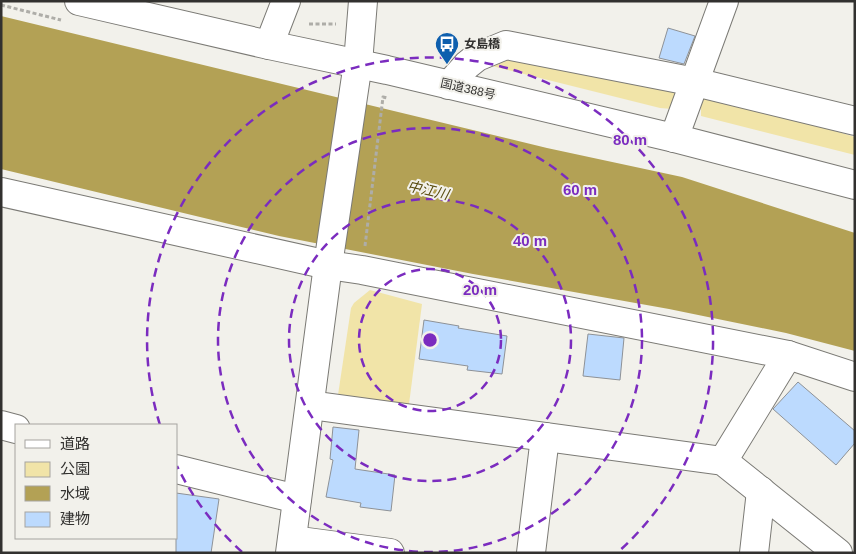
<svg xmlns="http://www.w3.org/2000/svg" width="856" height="554" font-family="Arial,'Noto Sans JP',sans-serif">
  <rect width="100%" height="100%" fill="#f2f1eb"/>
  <!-- green -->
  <g fill="#f1e4a8">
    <polygon points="515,54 676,84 679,97 672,109 660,108 488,65"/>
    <polygon points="708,93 855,137 855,155 701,116 701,100"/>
    <polygon points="370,290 422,304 409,404 338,395 351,308 354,303"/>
  </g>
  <!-- water -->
  <polygon fill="#b3a155" points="1,16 547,148 682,177 855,233 855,351 786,333 669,309 473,274 279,236 1,169"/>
  <!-- building -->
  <g fill="#bcdafe" stroke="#8e9297">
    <polygon points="668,28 695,36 684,64 659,58"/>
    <polygon points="424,320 459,326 458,328 507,336 502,374 467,370 468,366 419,359"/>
    <polygon points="588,334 624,338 620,380 583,376"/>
    <polygon points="798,382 855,431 855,443 836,465 773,409"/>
    <polygon points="333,427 359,430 355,469 395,475 391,511 360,507 361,503 326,497 333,460 330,459"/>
    <polygon points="176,493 219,499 211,553 176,553"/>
  </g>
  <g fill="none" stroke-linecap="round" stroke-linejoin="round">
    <!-- minor casing -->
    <g stroke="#7b7a75" stroke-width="30">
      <g id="minor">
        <polyline points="269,45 286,1"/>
        <polyline points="449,85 467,65 477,57 506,45 695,82 855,121"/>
        <polyline points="674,138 724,1"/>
        <polyline points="1,192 328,265 362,270 788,355 855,377"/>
        <polyline points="310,405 723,461 838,553"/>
        <polyline points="1,425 16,429"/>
        <polyline points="723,461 788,355"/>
        <polyline points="176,469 297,499"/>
        <polyline points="292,540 390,553"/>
        <polyline points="290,553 328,265 358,63 363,1"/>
        <polyline points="531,553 545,437"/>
        <polyline points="754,553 761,491"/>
      </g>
    </g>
    <!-- highway casing -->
    <g stroke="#7b7a75" stroke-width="30">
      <polyline id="highway" points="79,1 269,45 387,70 674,138 855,185"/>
    </g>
    <!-- path -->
    <g stroke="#aeada8" stroke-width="3" stroke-dasharray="4 2.5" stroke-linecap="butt">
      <polyline points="1,5 61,20"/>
      <polyline points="309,24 336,24"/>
      <polyline points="365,246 383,97 387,98"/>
    </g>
    <!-- minor -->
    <use href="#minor" stroke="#fff" stroke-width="28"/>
    <!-- highway -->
    <use href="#highway" stroke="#fff" stroke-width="28"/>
  </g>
  <!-- distance rings -->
  <g fill="none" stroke="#7b2cbf" stroke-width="2.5" stroke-dasharray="9 6">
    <circle cx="430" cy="340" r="71"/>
    <circle cx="430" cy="340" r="141"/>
    <circle cx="430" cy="340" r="212"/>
    <path d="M242 552A283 283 0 0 1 177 466M160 425A283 283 0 1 1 618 552"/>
  </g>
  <!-- icons -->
  <defs>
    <g id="bus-pin" transform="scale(1.25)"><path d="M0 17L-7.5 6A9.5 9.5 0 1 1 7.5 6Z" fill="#0e5fae" stroke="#f2f1eb"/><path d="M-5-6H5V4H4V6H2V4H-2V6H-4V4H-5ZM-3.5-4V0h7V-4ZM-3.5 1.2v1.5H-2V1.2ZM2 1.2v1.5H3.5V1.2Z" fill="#fff"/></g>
  </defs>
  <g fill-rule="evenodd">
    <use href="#bus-pin" x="447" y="44"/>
  </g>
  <g text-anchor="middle" stroke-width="4" stroke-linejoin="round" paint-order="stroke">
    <!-- poi labels -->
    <g font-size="12" font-weight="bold" fill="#32312f" stroke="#f2f1eb" text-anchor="start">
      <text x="464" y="48">女島橋</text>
    </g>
    <!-- street labels -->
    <g font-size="12" fill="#32312f" stroke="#f2f1eb">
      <text transform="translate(468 89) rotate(13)" y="4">国道388号</text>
    </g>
    <!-- water labels -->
    <g font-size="14" font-style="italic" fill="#594c10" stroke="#f2f1eb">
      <text transform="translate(428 190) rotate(13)" y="5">中江川</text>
    </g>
  </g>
  <circle cx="430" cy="340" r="8" fill="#7b2cbf" stroke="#f2f1eb" stroke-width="2.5"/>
  <g font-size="15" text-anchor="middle" font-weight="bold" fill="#7b2cbf" stroke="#f2f1eb" stroke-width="4" stroke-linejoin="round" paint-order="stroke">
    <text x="630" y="145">80 m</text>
    <text x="580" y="195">60 m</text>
    <text x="530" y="246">40 m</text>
    <text x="480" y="295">20 m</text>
  </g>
  <!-- border -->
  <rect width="856" height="554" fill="none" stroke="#32312f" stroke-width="5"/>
  <!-- legend -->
  <rect x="15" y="424" width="162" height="115" fill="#f2f1eb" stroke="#a5a4a0"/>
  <rect x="25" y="440" width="25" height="8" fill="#ffffff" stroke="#a5a4a0"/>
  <text x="60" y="449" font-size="15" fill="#32312f">道路</text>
  <rect x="25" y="462" width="25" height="15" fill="#f1e4a8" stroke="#a5a4a0"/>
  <text x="60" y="474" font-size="15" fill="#32312f">公園</text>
  <rect x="25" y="486" width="25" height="15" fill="#b3a155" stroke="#a5a4a0"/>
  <text x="60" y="499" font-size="15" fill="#32312f">水域</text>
  <rect x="25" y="512" width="25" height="15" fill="#bcdafe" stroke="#a5a4a0"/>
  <text x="60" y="524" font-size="15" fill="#32312f">建物</text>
</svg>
